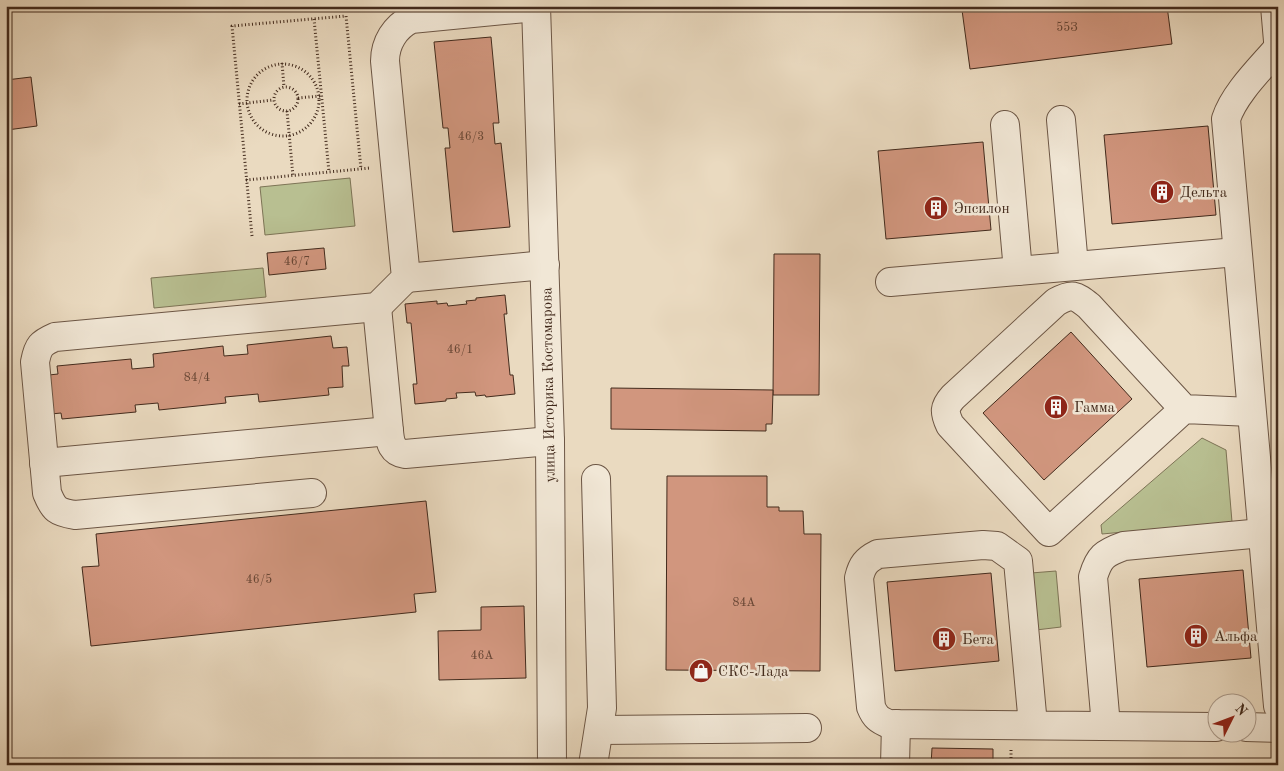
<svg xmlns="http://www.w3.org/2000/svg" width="1284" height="771" font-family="'Old Standard TT',serif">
  <rect width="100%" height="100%" fill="#eadac0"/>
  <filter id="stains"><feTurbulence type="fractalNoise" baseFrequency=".004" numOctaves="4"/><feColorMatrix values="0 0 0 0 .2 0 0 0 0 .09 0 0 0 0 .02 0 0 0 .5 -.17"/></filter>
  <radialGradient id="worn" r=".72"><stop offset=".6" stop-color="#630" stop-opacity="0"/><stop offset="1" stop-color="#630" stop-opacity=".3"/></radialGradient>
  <!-- green -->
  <g fill="#b8bf91" stroke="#7d7456">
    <polygon points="350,178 355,226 265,235 260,187"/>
    <polygon points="263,268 266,297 154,308 151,278"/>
    <polygon points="1202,438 1226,450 1232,522 1102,534 1101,525"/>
    <polygon points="1056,571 1061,627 1036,630 1031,573"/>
  </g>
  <!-- building -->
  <g fill="#d1967e" stroke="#422a1c">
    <polygon points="993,6 1167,6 1172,44 970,69 962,10"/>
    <polygon points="491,37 499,123 493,123 495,144 501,143 510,227 453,232 445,148 450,148 448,128 443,128 434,42"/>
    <polygon points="31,77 37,126 7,130 6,80"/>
    <polygon points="1208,126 1216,215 1112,224 1104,135"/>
    <polygon points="983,142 991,230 886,239 878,151"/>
    <polygon points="324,248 326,269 269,275 267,253"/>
    <polygon points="774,254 820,254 819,395 773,395"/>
    <polygon points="505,295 507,314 504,314 510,375 513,375 515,394 486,397 485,395 476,396 475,392 456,393 457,398 446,399 446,401 415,404 413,384 417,384 411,323 407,323 405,304 437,301 437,304 447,303 448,306 467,304 466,301 476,300 476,298"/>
    <polygon points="1071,332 1132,399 1044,480 983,413"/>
    <polygon points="331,336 333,348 347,347 349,366 342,366 343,387 328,388 329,395 259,402 258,394 225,397 226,403 159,410 158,403 135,405 136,412 62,419 61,413 51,414 40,376 58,374 57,366 131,359 132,369 154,367 153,354 223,346 224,356 248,354 247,345"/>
    <polygon points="611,388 773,390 772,424 766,424 766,431 611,429"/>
    <polygon points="667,476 767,476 767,507 779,507 779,511 803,511 804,534 821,534 820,671 666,670"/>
    <polygon points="426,501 436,592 414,594 416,612 91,646 82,567 99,566 96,534"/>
    <polygon points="1243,570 1251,658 1147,667 1139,579"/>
    <polygon points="991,573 999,661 895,671 887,582"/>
    <polygon points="524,606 526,678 439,680 438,631 481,630 481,607"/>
    <polygon points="932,748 993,749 993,765 931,765"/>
    <polygon points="1095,762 1150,763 1150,765 1094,765"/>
  </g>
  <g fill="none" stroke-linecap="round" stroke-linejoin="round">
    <!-- minor casing -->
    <g stroke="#6c5645" stroke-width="30">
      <g id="minor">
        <polyline points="536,6 550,441 552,765"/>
        <polyline points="1275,6 1278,41"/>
        <path d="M1278 48C1260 69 1234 94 1226 119L1278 706"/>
        <polyline points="1061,120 1074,266"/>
        <polyline points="1005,125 1018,271"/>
        <polyline points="406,278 545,265"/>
        <polyline points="890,282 1237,252"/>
        <polyline points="377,307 389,431"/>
        <path d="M1184 409 1049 532 950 425C944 412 944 407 953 397L1056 302C1072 293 1075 295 1089 306L1184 409 1251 412"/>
        <path d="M44 463 389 431C390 443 392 452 405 454L550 441"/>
        <path d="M312 493 75 515C57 512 54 510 47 493L35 362C38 346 41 343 55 337L377 307 406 278 385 61C385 43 395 27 411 19L536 7"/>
        <path d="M1033 725 1018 561 997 546 983 545 878 554C866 560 862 565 859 578L871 707C875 717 879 720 889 724L1216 727"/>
        <path d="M1106 726 1093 577C1099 557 1104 553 1124 546L1262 533"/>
        <polyline points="1246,727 1278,728"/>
        <polyline points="600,730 807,728"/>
        <polyline points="593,765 602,708 596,479"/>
        <polyline points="895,765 896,724"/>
      </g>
    </g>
    <!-- path -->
    <g stroke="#422a1c" stroke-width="3" stroke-dasharray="1 2.5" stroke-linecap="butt">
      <polyline points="314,19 329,172"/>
      <polyline points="282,63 284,87"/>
      <circle cx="283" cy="100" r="36"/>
      <circle cx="286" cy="99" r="12"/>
      <polyline points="298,98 320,96"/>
      <polyline points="239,104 273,100"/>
      <polyline points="287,111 293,176"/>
      <polyline points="246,180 370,168"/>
      <polyline points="252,236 232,26 346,16 361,169"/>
      <polyline points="1011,765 1011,748"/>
    </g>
    <!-- minor -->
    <use href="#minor" stroke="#f1e7d6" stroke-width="28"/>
  </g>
  <!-- icons -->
  <defs>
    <g id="building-disc" transform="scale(1.25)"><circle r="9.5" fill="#8f2418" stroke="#f1e7d6"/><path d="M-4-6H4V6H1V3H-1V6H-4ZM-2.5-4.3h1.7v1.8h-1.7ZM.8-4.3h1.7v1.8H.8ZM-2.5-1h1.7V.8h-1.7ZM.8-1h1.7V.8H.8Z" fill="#fff"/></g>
    <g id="shop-disc" transform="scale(1.25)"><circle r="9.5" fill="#8f2418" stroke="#f1e7d6"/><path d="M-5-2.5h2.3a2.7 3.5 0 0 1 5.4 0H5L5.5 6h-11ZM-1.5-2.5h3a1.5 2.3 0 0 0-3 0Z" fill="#fff"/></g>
  </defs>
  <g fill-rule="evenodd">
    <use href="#building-disc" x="1162" y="192"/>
    <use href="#building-disc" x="936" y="208"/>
    <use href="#building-disc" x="1056" y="407"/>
    <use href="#building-disc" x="1196" y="636"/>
    <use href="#building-disc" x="944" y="639"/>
    <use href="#shop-disc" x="701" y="671"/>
  </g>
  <g text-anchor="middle" stroke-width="5" stroke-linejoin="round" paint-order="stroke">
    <!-- number labels -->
    <g font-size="12" fill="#664534">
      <text x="1067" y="31">55З</text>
      <text x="471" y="140">46/3</text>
      <text x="297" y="265">46/7</text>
      <text x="460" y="353">46/1</text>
      <text x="197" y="381">84/4</text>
      <text x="259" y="583">46/5</text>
      <text x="744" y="606">84А</text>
      <text x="482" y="659">46А</text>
    </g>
    <!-- poi labels -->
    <g font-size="15" fill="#422a1c" stroke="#f1e7d6" text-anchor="start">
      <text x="1180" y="197">Дельта</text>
      <text x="954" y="213">Эпсилон</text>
      <text x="1074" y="412">Гамма</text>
      <text x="1214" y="641">Альфа</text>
      <text x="962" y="644">Бета</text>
      <text x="718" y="676">СКС-Лада</text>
    </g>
    <!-- street labels -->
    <g font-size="15" fill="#422a1c" stroke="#f1e7d6">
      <text transform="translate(548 385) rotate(-91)" y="5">улица Историка Костомарова</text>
    </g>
  </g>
  <!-- margin -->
  <rect width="1284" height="771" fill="none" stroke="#eadac0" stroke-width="25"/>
  <rect x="8" y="8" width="1269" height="756" fill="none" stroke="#422a1c" stroke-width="2.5"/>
  <rect x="12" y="12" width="1259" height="746" fill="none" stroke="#422a1c"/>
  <!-- north arrow -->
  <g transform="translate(1232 718) rotate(48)"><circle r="24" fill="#f1e7d6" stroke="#ab9b8c"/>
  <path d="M0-4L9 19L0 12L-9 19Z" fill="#8f2418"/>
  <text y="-8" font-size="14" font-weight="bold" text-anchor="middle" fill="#422a1c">N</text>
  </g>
  <rect width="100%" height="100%" filter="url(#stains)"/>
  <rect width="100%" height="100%" fill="url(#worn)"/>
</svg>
